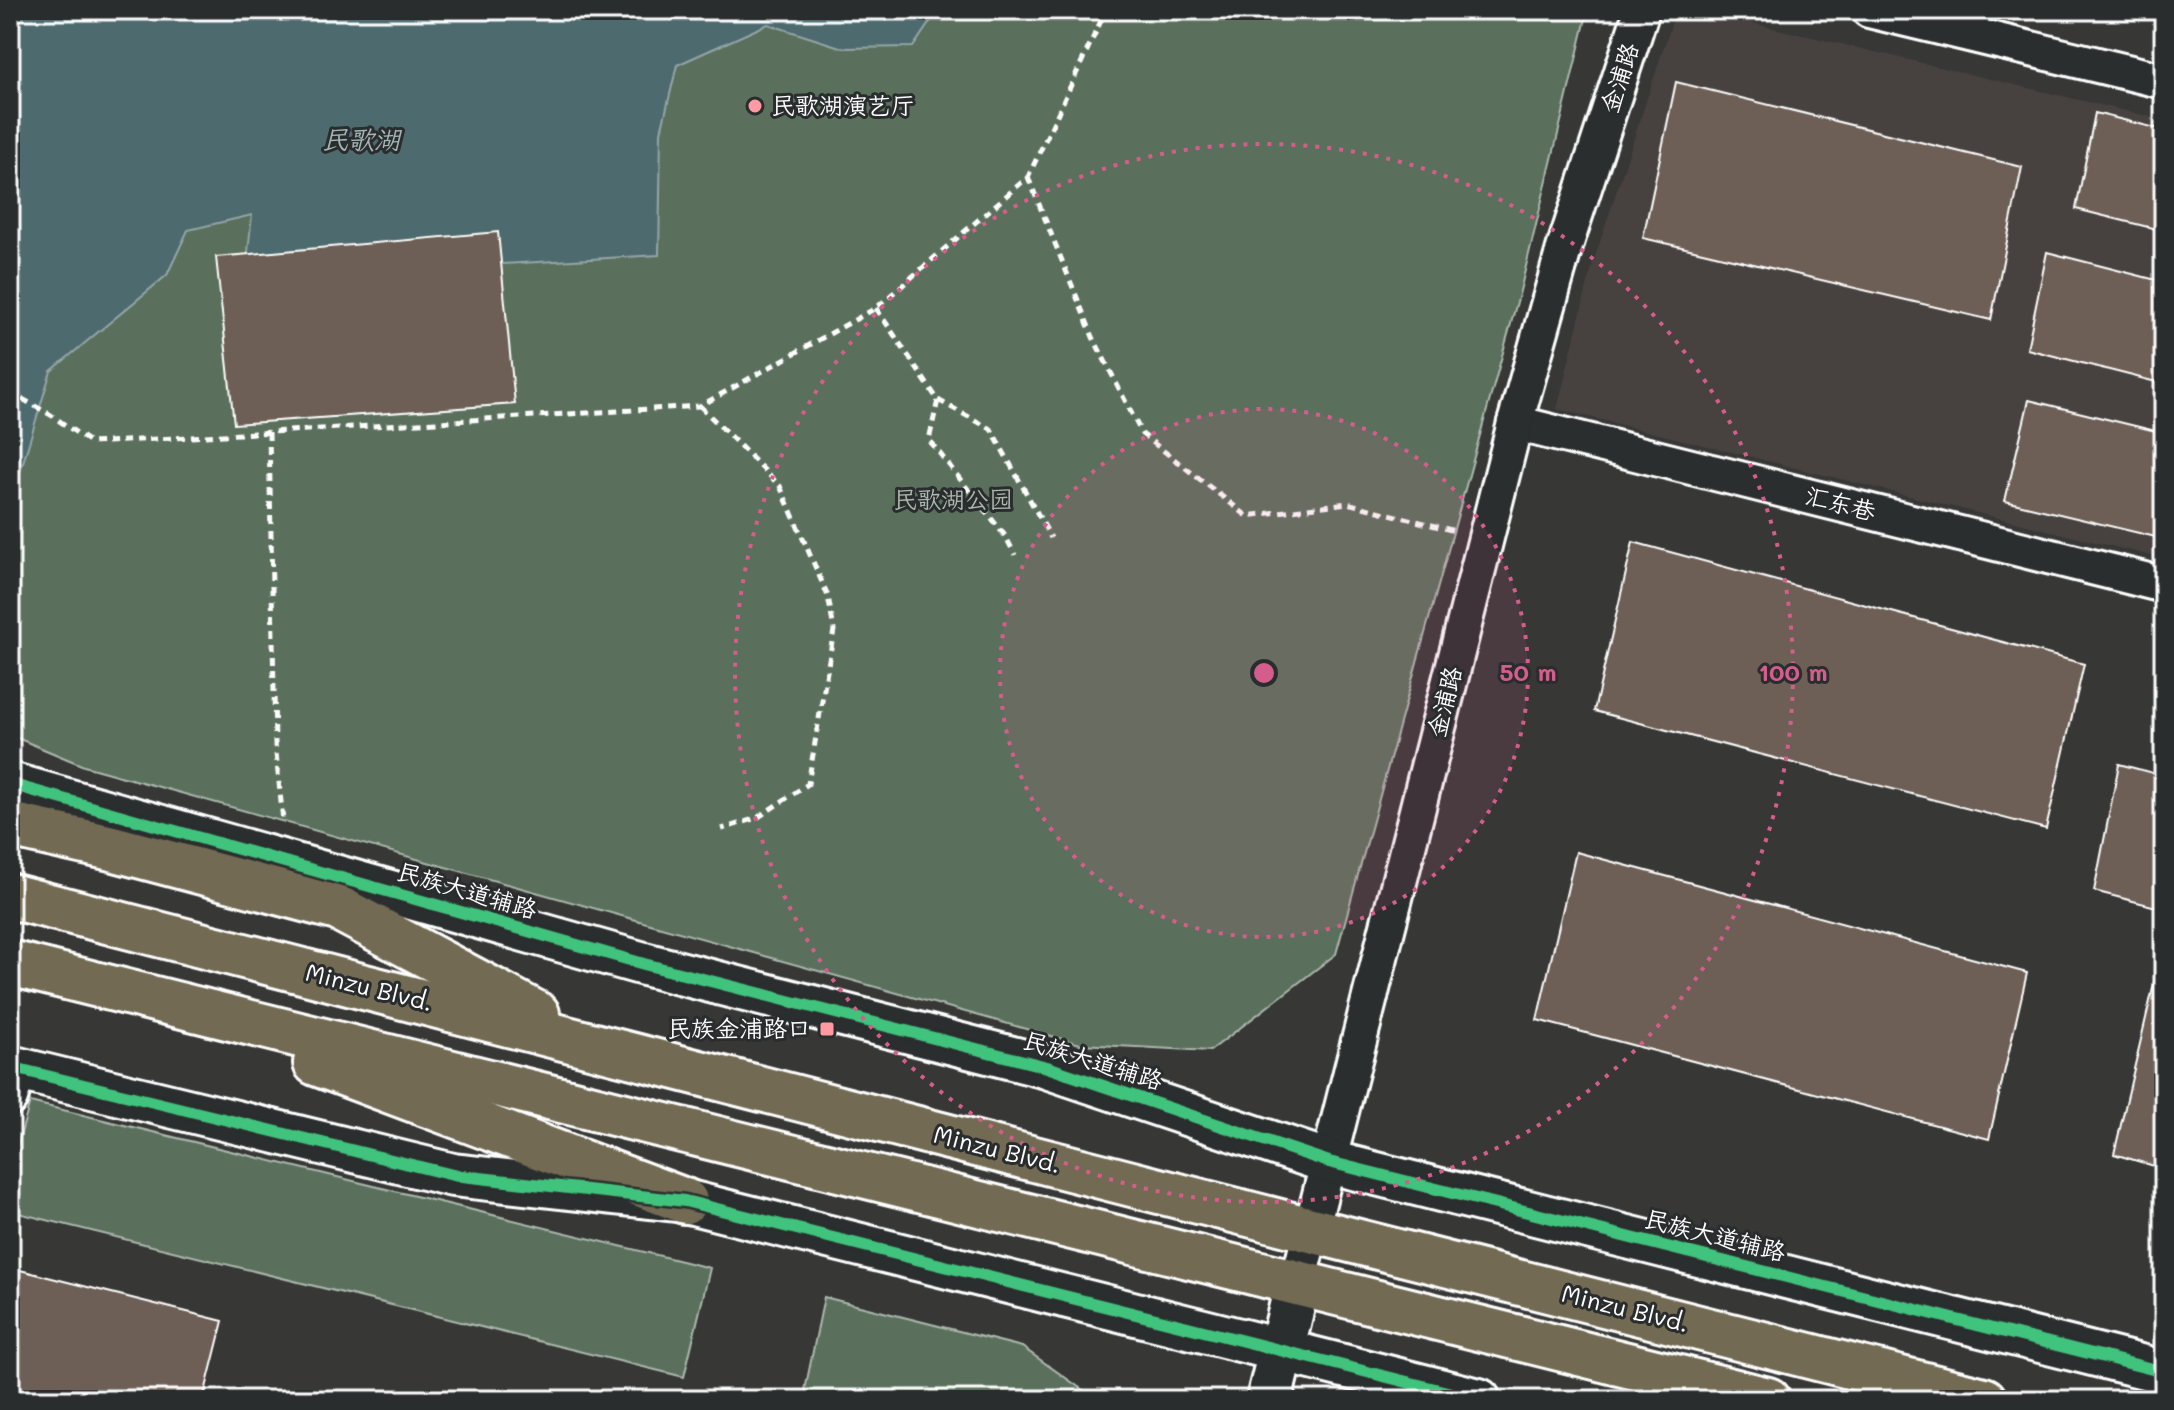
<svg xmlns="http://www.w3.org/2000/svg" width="2174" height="1410" font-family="Mali,'LXGW WenKai TC',sans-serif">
  <rect width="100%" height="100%" fill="#373736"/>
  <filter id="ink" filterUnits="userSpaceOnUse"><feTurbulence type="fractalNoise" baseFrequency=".0125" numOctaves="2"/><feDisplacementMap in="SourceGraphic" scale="16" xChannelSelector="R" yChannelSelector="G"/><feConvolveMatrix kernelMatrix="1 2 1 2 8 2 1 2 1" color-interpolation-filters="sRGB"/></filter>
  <g filter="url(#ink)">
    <!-- built -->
    <polygon fill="#47433f" points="1676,10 1697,10 2164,120 2164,559 1557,409 1593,263"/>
    <!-- green -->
    <g fill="#5a705c" stroke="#acb8ae" stroke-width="2">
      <polygon points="10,10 1588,10 1520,291 1336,954 1210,1051 1080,1044 84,766 10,735"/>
      <polygon points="30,1102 710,1268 684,1377 10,1211 10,1171"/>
      <polygon points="824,1297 1022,1347 1097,1400 803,1400"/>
    </g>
    <!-- water -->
    <polygon fill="#4d6b6e" stroke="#94a6a8" stroke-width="2" points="10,10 938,10 913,47 843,48 768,24 677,65 661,132 659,255 245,279 252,215 188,230 167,275 51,371 10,505"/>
    <!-- building -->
    <g fill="#6d5e54" stroke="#fff" stroke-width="2">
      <polygon points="1676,82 2022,167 1991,320 1643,238"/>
      <polygon points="2095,113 2164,130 2164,231 2076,209"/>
      <polygon points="498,232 515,404 234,424 216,257"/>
      <polygon points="2047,252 2164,282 2164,384 2027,349"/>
      <polygon points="2029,400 2164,433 2164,539 2005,501"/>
      <polygon points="1633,542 2084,664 2046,829 1594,711"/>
      <polygon points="2119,764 2164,776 2164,909 2094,891"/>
      <polygon points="1576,852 2027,973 1989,1139 1537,1020"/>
      <polygon points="2158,967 2164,969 2164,1169 2114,1154"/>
      <polygon points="16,1269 223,1321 203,1400 10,1400 10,1295"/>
    </g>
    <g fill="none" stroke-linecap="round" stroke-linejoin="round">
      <!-- minor casing -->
      <g stroke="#fff" stroke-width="40">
        <g id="minor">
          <polyline points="1869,10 2164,81"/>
          <polyline points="1515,423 2164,585"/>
          <polyline points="10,1098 19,1069"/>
          <polyline points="1298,1282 1515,423 1564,249 1642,10"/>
        </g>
      </g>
      <!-- tertiary casing -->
      <g stroke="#fff" stroke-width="48">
        <g id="tertiary">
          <polyline points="10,784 644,964 1047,1067 1329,1162 2164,1372"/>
          <polyline points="10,1067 453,1175 685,1201 1479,1400"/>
        </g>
      </g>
      <!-- secondary casing -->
      <g stroke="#fff" stroke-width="50">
        <polyline id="secondary" points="1269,1400 1298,1282"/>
      </g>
      <!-- trunk casing -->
      <g stroke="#fff" stroke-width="50">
        <g id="trunk">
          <polyline points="10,825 112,848 338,908 537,1014"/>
          <polyline points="10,896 1311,1230 1984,1400"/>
          <polyline points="10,963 1768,1400"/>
          <polyline points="316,1063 685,1201"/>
        </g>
      </g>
      <!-- path -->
      <g stroke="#fff" stroke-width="5" stroke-dasharray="8 6" stroke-linecap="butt">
        <polyline points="1028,177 1093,337 1142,434 1247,516 1347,503 1455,531"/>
        <polyline points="876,308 938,400 929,440 1006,537 1015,555"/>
        <polyline points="10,392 51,415 91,443 700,406 876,308 1028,177 1106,10"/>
        <polyline points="938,400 991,429 1051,538"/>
        <polyline points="700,406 780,486 828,596 834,630 808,784 757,818 722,829"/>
        <polyline points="269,432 275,744 283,821"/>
      </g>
      <!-- minor -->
      <use href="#minor" stroke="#2a2d2e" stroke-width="34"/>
      <!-- tertiary -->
      <use href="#tertiary" stroke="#2a2d2e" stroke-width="42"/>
      <!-- secondary -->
      <use href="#secondary" stroke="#2a2d2e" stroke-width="44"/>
      <!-- trunk -->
      <use href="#trunk" stroke="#726b52" stroke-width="44"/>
      <!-- cycleway casing -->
      <g stroke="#2a2d2e" stroke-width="17">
        <g id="cycleway">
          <polyline points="10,784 644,964 1047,1067 1329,1162 2164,1372"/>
          <polyline points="10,1067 453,1175 685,1201 1479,1400"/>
        </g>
      </g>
      <!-- cycleway -->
      <use href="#cycleway" stroke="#40c37c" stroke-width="12"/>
    </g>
  </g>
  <!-- distance rings -->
  <circle cx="1264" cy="673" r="264" fill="#d45d8c" fill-opacity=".12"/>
  <g fill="none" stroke="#d45d8c" stroke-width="4" stroke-dasharray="4 8">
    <circle cx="1264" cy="673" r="264"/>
    <circle cx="1264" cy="673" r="529"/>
  </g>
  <!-- markers -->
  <g fill="#ff9aa2" stroke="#2a2d2e" stroke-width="3">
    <circle cx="755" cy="106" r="8"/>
    <rect x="819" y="1021" width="16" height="16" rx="4"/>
  </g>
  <g text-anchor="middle" stroke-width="6" stroke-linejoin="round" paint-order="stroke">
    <!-- street labels -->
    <g font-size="24" fill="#fff" stroke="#2a2d2e">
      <text transform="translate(1620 78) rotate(-72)" y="8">金浦路</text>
      <text transform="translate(1840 504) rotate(14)" y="8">汇东巷</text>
      <text transform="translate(1445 702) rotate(-76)" y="8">金浦路</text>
      <text transform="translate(467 891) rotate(16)" y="8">民族大道辅路</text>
      <text transform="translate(369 988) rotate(14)" y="8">Minzu Blvd.</text>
      <text transform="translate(1093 1061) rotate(17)" y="8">民族大道辅路</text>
      <text transform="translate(997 1150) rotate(14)" y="8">Minzu Blvd.</text>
      <text transform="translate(1715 1236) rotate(14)" y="8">民族大道辅路</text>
      <text transform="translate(1625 1309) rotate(14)" y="8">Minzu Blvd.</text>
    </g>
    <!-- poi labels -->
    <g font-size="24" fill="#fff" stroke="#2a2d2e" text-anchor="start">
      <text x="771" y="114">民歌湖演艺厅</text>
      <text x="811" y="1037" text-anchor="end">民族金浦路口</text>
    </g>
    <!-- park labels -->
    <g font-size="24" fill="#acb8ae" stroke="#2a2d2e">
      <text x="953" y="508">民歌湖公园</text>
    </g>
    <!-- water labels -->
    <g font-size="26" font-style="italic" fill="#a6b5b6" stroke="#2a2d2e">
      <text x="361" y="149">民歌湖</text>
    </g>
  </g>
  <circle cx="1264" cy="673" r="12" fill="#d45d8c" stroke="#2a2d2e" stroke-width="4"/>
  <g font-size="24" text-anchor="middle" font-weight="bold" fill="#d45d8c" stroke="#2a2d2e" stroke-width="6" stroke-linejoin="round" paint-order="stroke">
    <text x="1528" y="681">50 m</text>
    <text x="1793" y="681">100 m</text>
  </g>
  <!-- margin -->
  <rect width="2174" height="1410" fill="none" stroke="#2a2d2e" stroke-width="40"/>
  <rect x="20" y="20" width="2134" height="1370" fill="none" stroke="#fff" stroke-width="3" filter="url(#ink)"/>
</svg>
